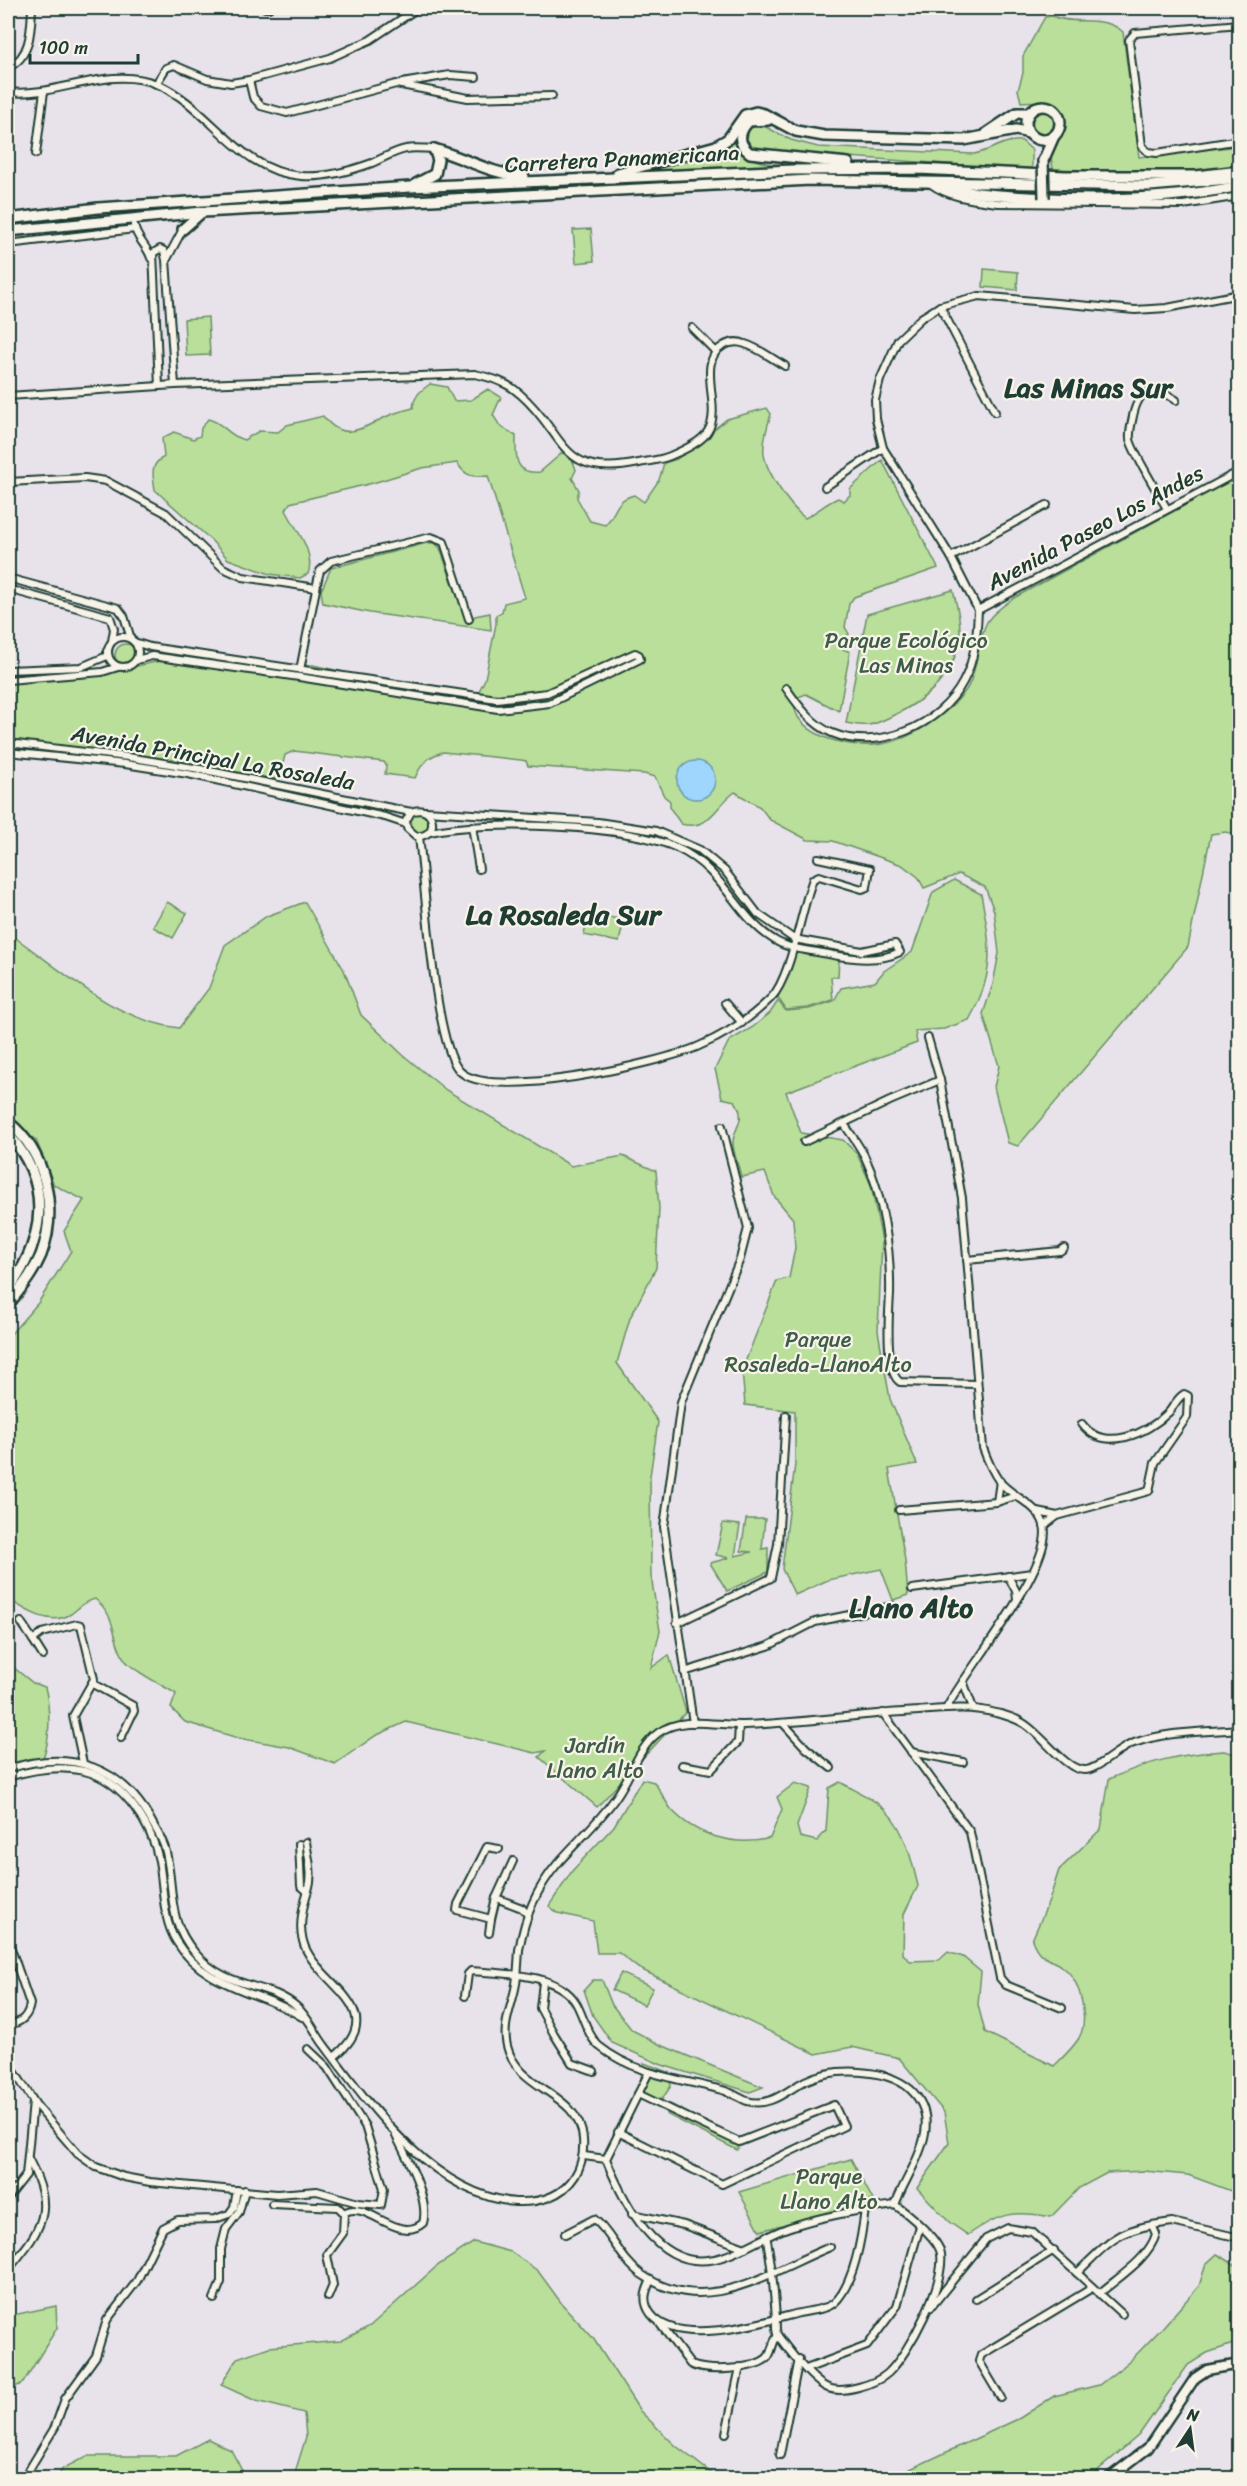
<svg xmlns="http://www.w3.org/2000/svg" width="1247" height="2486" font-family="Sriracha,sans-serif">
  <rect width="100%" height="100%" fill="#e8e3eb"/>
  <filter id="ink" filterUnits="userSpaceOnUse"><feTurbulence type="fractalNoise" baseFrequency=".0167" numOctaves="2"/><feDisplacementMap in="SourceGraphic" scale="12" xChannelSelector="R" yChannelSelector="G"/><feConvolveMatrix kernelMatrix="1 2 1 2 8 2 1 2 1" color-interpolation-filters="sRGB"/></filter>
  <g filter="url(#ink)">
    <!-- green -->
    <g fill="#b9df9b" stroke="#6c8e68" stroke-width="1.5">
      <path d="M1052 16C1073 26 1105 14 1123 32L1139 157 1239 146V167L1184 173 1053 169 1050 152 1066 121C1053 105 1042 100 1021 102L1018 90 1023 73V56L1045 17Z"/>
      <circle cx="1043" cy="124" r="12"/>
      <path d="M760 124 791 140 818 147 974 154C991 151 1005 139 1022 141L1032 150V170L764 151 754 150 747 139 749 129Z"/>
      <path d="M734 138C743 171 791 164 819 166L637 174 718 151 729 145Z"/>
      <polygon points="591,229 594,261 576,263 573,230"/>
      <polygon points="984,269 1018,272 1017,290 983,287"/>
      <polygon points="208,317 210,355 186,356 184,319"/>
      <path d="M430 384 447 387 454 401 471 400 488 389 501 397 493 415 500 426 516 436C516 455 513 475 540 472L562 453 571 455 576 470 572 478 579 490 577 498 590 521 605 525C618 512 614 500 634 495L644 502 659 480 664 463 677 459 687 450 702 443 708 434 727 419 767 408 771 414C760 449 760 459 780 489 787 500 794 510 805 518 817 512 826 503 838 498L844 501 850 495V489L882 460 938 568 854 597 849 604 845 627 849 634 843 638 841 648 850 652 839 711 806 694 793 699C794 705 795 712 798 717 814 741 855 748 882 744 912 740 948 714 966 690 977 674 978 640 986 624 990 614 1004 606 1012 599L1239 476V836L1226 832 1211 834 1188 947 1018 1146 1008 1143 994 1087 999 1066 983 1014 993 984 999 953 994 911 985 887 959 874 924 888 918 877 902 865 833 841 808 840 770 820 760 807 735 792C714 807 710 831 681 824L670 808V801L664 796 655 777 644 774 528 766 526 761 521 760 443 752C428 756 421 764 415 778L385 774 386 765 384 762 294 751 285 755 280 776 275 779 155 757 8 739V684L47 675 127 668 179 657 294 671 305 665H313L358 675 478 693 485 679 496 624V615L502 612 504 603 525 598 488 476C472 477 466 477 457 463L422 468 373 483 290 503 286 510C295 529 316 552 308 574L300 578 270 574 228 559 211 540 155 490C153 475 149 465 164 457L162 438 174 432 193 439 200 436 201 428 208 419C223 422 228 436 244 440L259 431 278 432 287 425 323 416C345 445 364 426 390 415 397 412 405 410 413 408 414 396 420 391 430 384Z"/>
      <polygon points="427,543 435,543 440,548 465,618 471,620 475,616 490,613 491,630 370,613 323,603 321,591 331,568"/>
      <path d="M953 590C957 606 962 624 959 641 953 678 923 702 890 717 884 720 876 724 869 725 862 726 853 724 846 723L867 614Z"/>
      <circle cx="126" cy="655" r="11"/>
      <circle cx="419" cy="822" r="10"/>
      <path d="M954 880 981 894C991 947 996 972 969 1020L944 1029 915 1031 917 1043 786 1092 801 1133 843 1140 857 1154 871 1185 882 1241 878 1331 890 1399 917 1464 889 1469 905 1560 908 1595 893 1600 881 1569 828 1580 795 1595 782 1569 795 1464V1411L745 1405 742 1370 777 1281 789 1278 795 1248 793 1219 774 1196 765 1172 741 1177C739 1166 733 1153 733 1143 733 1127 748 1121 735 1101L722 1098 715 1069 729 1041 753 1027 770 1013 778 1001 786 1011 809 1009 834 1001 841 988 875 982 884 971 912 952 933 892Z"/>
      <polygon points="167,902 187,913 173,938 153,927"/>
      <path d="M305 902 344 970 361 1015 403 1055 446 1090 571 1166 623 1156 656 1171 659 1208 656 1268 630 1318 617 1363 658 1422 650 1476 651 1576 660 1631 651 1668 669 1655 686 1712 597 1807 539 1757 545 1751 535 1753 406 1722 375 1736 335 1764 289 1747 238 1738 185 1722 171 1708 176 1694C163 1685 134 1672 125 1660 111 1640 118 1617 95 1599 84 1602 80 1607 71 1614 50 1627 25 1610 8 1599V1488L15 1482 8 1477V1337L38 1303 71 1251 64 1231 84 1200 54 1185 36 1140 8 1122V939H17C68 975 115 1020 179 1028L209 988 225 945 267 916Z"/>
      <polygon points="588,913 624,920 619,942 584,935"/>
      <polygon points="796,947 839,956 838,977 831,977 833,1000 808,1008 786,1010 775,993 789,976"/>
      <polygon points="746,1519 765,1519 762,1549 768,1548 768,1572 727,1591 710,1563 729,1558 716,1555 723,1523 740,1525 735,1556 752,1552 741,1551"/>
      <path d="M8 1663 33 1683 45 1687C50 1706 51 1739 43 1758L28 1759 8 1766Z"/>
      <path d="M1224 1751 1240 1755 1239 2194 1188 2175 1144 2171 1107 2173 1079 2188 1051 2217C1012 2210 1000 2213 968 2235L949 2222 917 2188 949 2143 944 2112 899 2058 852 2047 816 2054 638 1968 619 1953H597L593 1921 558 1913 549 1906 572 1871 614 1826 642 1779 654 1782C660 1790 665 1801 671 1809 695 1836 736 1847 770 1838L782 1809 777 1797 795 1783 811 1788 797 1826 800 1837 817 1841 826 1831 829 1788 840 1782C852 1789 866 1795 877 1803 904 1822 911 1857 918 1886L904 1914 903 1954 910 1961 939 1960 948 1952 963 1957 981 1972 978 2005 985 2032 1054 2066C1062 2058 1073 2048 1079 2038 1089 2020 1081 1982 1065 1969 1049 1956 1041 1962 1032 1940L1049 1901 1059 1870 1101 1829 1109 1779C1150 1761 1179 1754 1224 1751Z"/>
      <polygon points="621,1973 653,1988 644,2005 612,1990"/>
      <polygon points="593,1980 602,1980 612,2005 632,2030 661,2045 763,2087 750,2092 662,2065 612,2043 593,2016 584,1990"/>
      <polygon points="644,2063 669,2072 671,2086 660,2102 638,2092"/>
      <polygon points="670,2104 743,2141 737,2150 666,2114"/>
      <polygon points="851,2159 873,2200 760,2231 739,2192"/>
      <polygon points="474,2242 511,2252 538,2271 562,2304 593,2338 640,2411 676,2446 718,2478 297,2478 296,2469 306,2437 304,2413 256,2401 221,2385 237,2358 269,2347 341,2341 370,2326 437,2266"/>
      <polygon points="1217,2254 1239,2267 1239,2342 1207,2353 1188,2365 1139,2435 1089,2478 845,2478 891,2478 1020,2418 1054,2396 1099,2385 1130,2361 1162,2328 1199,2286 1206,2264"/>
      <polygon points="56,2306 57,2328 23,2383 8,2391 8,2316"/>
      <polygon points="208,2439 231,2450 246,2478 58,2478 62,2469 87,2456 176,2456"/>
    </g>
    <!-- water -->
    <circle fill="#9fd6fe" stroke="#6c99ad" stroke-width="1.5" cx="696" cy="780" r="19"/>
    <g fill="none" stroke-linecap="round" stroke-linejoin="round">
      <!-- stream -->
      <polyline stroke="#6c99ad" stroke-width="2" points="1231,2478 1240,2469"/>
      <!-- street casing -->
      <g stroke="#1f3d34" stroke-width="10">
        <g id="street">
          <polyline points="265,8 269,8"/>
          <polyline points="1240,24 1135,33 1129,40 1142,146 1148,152 1157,153 1240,140"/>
          <path d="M8 67C31 58 31 29 32 8"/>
          <polyline points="249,80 253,97 261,106 287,113 396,84 468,98 552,96"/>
          <polyline points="402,83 450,75 476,77"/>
          <polyline points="156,84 166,68 174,65 207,79 231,83 249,80 330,58 370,40 418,8"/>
          <path d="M8 92C57 98 108 64 157 84 211 107 237 171 301 176 325 178 350 171 372 163 383 158 395 151 406 149 415 147 425 149 434 149"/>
          <polyline points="36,154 44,91"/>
          <path d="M931 184C950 198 975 200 998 203L1183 205 1240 196"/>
          <path d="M134 225C136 239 147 245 151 258"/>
          <polyline points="8,244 135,229"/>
          <polyline points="167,259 183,229"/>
          <polyline points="1240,294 1167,308 1135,310 979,296 940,306 921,318 898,340 880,380 875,400 876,419 883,448 951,557 978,610 1240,471"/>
          <polyline points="940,306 995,412"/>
          <polyline points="692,328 715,351"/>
          <polyline points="159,386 153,253 160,249 164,251 166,260 175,385"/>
          <path d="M8 396 175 385 475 374C492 378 507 382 520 394 567 434 558 480 639 463 649 461 661 460 670 456 682 451 702 442 708 431 723 407 695 362 723 346 730 342 738 341 745 344 759 348 772 359 785 366"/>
          <polyline points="8,482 85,478 106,481 166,513 223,568 243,577 316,588"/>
          <polyline points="825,487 883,448"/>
          <path d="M1167 509C1160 496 1131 449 1130 439 1129 432 1132 422 1133 416 1139 388 1153 385 1176 400"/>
          <polyline points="951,557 1047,505"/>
          <polyline points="8,578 118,608 124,616 131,639"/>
          <polyline points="8,589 110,617 114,629 112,641"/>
          <circle cx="123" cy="652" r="15"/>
          <polyline points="134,642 150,647 497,699 547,693 635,653 639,655 640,659 550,703 498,709 299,677 152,656 136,660"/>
          <polyline points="8,670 81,667 107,656 107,651"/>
          <polyline points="300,670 318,579 320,571 331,561 431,537 444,542 469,619"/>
          <polyline points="8,680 102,672 118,667"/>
          <path d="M786 688C798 705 812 725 832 733 877 752 940 726 963 682 975 660 977 635 978 610"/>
          <path d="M8 743 128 757 200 769 411 812C435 802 441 838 416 836L407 828 406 821 411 812"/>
          <polyline points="8,752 125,764 188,774 385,817 406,824"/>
          <path d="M426 811 598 822 656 831 700 850 725 871 758 914 794 939 862 951 895 944 900 952C879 962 855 959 833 955 816 951 791 950 776 941 735 917 726 871 677 848 625 824 487 820 430 832"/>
          <polyline points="472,826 479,869"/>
          <path d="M419 837C425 883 434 1038 458 1069 484 1104 662 1063 699 1046 725 1035 751 1018 771 998 791 978 801 910 813 879L819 876 862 889 867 887 870 869 818 858"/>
          <polyline points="725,1003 742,1023"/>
          <path d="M928 1038 940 1080 962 1198 983 1448C987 1459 992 1471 999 1481 1012 1497 1039 1505 1044 1525 1055 1565 966 1670 946 1709"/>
          <path d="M844 1124C851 1134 858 1144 864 1155 883 1194 891 1250 890 1294 889 1312 884 1372 900 1382L976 1384"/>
          <polyline points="804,1142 890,1101 940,1080"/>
          <polyline points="967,1260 1060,1251 1064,1248"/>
          <polyline points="997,1502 1000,1481"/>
          <polyline points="899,1510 997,1502 1016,1496"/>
          <polyline points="1038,1512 1057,1516"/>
          <path d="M1044 1526 1057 1516 1149 1491 1155 1463 1187 1417 1188 1396 1184 1394C1177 1398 1174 1406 1169 1412 1147 1434 1104 1453 1082 1424"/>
          <polyline points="1008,1576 1016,1591 1017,1600"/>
          <polyline points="912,1589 1032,1573"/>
          <polyline points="21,1622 33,1640 42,1633 77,1624 81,1625 94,1679 73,1716 83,1763"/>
          <polyline points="677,1623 771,1578 778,1544 786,1415"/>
          <polyline points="33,1640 43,1656"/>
          <polyline points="684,1672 768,1646 815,1622 893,1606"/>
          <polyline points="963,1681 973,1708"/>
          <polyline points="93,1684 133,1706 134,1711 121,1738"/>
          <polyline points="883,1713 970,1832 1000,1978 1006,1985 1062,2008"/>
          <polyline points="693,1723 664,1527 681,1402 740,1259 748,1228 722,1126"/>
          <polyline points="783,1723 806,1748 831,1768"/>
          <polyline points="911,1752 963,1762"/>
          <polyline points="682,1765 711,1770 738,1742 739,1726"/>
          <path d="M8 1769C70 1749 123 1765 154 1826 159 1834 164 1843 166 1852 175 1892 166 1918 195 1953 227 1991 268 1981 297 2007 309 2018 315 2033 325 2046 370 2106 434 2195 515 2202 538 2203 562 2197 575 2176 582 2165 584 2153 583 2139 579 2091 518 2091 507 2046 502 2026 511 2008 515 1989 518 1976 518 1963 519 1950 525 1916 536 1889 558 1863 577 1841 600 1821 616 1797 631 1776 638 1748 658 1733 683 1715 716 1726 744 1725 802 1723 860 1714 918 1711 945 1709 970 1706 996 1713 1005 1715 1015 1718 1023 1723 1041 1733 1065 1770 1084 1770 1097 1771 1118 1748 1134 1743 1167 1731 1205 1732 1240 1729"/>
          <path d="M8 1777C31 1770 59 1765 84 1771 123 1780 152 1825 159 1861 164 1887 162 1918 176 1941 205 1989 259 1990 302 2017"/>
          <path d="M306 1842C308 1856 313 1873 309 1887 304 1902 298 1925 303 1941 313 1983 395 2008 334 2057"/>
          <polyline points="299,1844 301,1886 307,1891"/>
          <polyline points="499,1849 487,1847 458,1904 457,1910 491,1919 496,1898 522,1908 528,1915"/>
          <polyline points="496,1898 513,1861"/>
          <polyline points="489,1933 491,1919"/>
          <path d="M8 1940 30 2004C28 2017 21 2023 8 2025"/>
          <polyline points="543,1982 540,2008 554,2034 572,2063 594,2071"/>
          <path d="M465 1996 468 1974 471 1971C501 1974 558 1972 576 2003 583 2015 588 2037 599 2046 635 2075 681 2079 722 2090 731 2092 739 2098 747 2101 770 2108 787 2090 805 2081 833 2067 886 2068 910 2089 948 2124 907 2171 895 2205"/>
          <polyline points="8,2062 36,2105 78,2154 96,2167 124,2177 150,2182 277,2194 317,2191 358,2203 381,2205 384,2189 365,2126 327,2067 308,2049"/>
          <path d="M649 2072 606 2159C623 2201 657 2272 715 2259 741 2253 762 2237 787 2228 821 2216 858 2210 895 2205 907 2213 939 2239 941 2254 945 2284 909 2353 888 2373 876 2384 843 2394 828 2388 814 2383 787 2348 778 2336 775 2332 776 2322 776 2318 774 2291 772 2262 766 2236"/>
          <polyline points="618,2132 722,2184 844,2126 834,2105 739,2142 638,2094"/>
          <polyline points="584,2156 606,2159"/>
          <polyline points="8,2198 26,2175 33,2102"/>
          <polyline points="272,2204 338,2207 344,2213 343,2233 327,2255 333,2285 328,2297"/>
          <path d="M344 2213C366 2198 398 2245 423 2223 430 2200 407 2157 396 2136"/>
          <polyline points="632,2214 684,2225 745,2248"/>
          <polyline points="1152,2225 1172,2222 1240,2238"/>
          <path d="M565 2234 594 2219C610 2231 620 2259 641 2274 706 2320 770 2271 830 2247"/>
          <path d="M8 2270C42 2228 56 2212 29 2160"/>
          <path d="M1077 2273C1104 2247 1114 2232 1152 2225L1156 2234C1149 2259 1117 2278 1099 2294"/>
          <path d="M651 2280C645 2292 642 2302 651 2314 677 2348 761 2323 795 2314 806 2311 826 2310 834 2303 854 2285 862 2235 865 2209"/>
          <polyline points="214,2299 221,2282 221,2249 226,2229 239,2212 245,2190"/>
          <polyline points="976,2299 1054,2250"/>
          <polyline points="931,2307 986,2239 1008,2228 1032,2232 1122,2314"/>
          <path d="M660 2324 690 2364C704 2373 756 2370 768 2357 773 2350 772 2341 778 2336"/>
          <polyline points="806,2369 867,2346 897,2306 920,2226"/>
          <polyline points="1001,2398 979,2361 981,2355 1092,2288"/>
          <polyline points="726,2433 740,2367"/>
          <polyline points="780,2455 799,2359"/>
          <polyline points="24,2478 55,2427 65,2399 96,2356 107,2320 137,2281 163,2228 178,2220 215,2219 229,2214 234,2207 237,2190"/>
        </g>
      </g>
      <!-- secondary casing -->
      <g stroke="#1f3d34" stroke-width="13">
        <polyline id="secondary" points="1109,2478 1148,2448 1195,2378 1207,2370 1240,2364"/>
      </g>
      <!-- primary casing -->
      <g stroke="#1f3d34" stroke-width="14">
        <g id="primary">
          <circle cx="1043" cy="123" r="17"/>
          <path d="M768 120 749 121C738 132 737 143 750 153L848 163"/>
          <polyline points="987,133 1017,113 1029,113"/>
          <path d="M434 149C465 158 491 174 524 177"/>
          <polyline points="1043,161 1054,136"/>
          <polyline points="618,173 716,146 728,139 745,115 756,112 764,114 796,131 824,136 964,140 1016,130 1029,133"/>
          <polyline points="416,184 435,174 438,160 434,149"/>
          <path d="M937 184C967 194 997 195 1028 197 1099 201 1170 200 1240 186"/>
          <polyline points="8,219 98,208 410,187 792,170 918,169 1065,176 1196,176 1240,171"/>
          <polyline points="183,229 201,213"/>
          <polyline points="8,231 203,212 810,180 1150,186 1240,178"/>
          <path d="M8 1122C47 1153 58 1210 41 1255 33 1274 20 1289 8 1305"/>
          <path d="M8 1134C53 1183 45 1240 8 1290"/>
        </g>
      </g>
      <!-- street -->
      <use href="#street" stroke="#f7f3e8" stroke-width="6"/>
      <!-- secondary -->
      <use href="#secondary" stroke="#f7f3e8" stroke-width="8"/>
      <!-- primary -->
      <use href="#primary" stroke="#f7f3e8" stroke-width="9"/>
      <!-- primary-bridge casing -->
      <g stroke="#1f3d34" stroke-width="14" stroke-linecap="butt">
        <polyline id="primary-bridge" points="1043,161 1044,198"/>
      </g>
      <!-- primary-bridge -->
      <use href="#primary-bridge" stroke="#f7f3e8" stroke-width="9"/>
    </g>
  </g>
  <g text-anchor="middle" stroke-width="4.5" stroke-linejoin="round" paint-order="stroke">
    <!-- street labels -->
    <g font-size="22" fill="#1f3d34" stroke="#f7f3e8">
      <text transform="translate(622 158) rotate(-3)" y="8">Carretera Panamericana</text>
      <text transform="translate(1095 527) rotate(-28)" y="8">Avenida Paseo Los Andes</text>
      <text transform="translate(213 757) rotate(10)" y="8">Avenida Principal La Rosaleda</text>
    </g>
    <!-- park labels -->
    <g font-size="22" fill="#3e5d49" stroke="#f7f3e8">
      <text x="906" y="648">Parque Ecológico<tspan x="906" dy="25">Las Minas</tspan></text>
      <text x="818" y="1347">Parque<tspan x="818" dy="25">Rosaleda-LlanoAlto</tspan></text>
      <text x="595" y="1753">Jardín<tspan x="595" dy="25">Llano Alto</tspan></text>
      <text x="829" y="2184">Parque<tspan x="829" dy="25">Llano Alto</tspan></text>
    </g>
    <!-- district labels -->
    <g font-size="28" font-weight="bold" fill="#1f3d34" stroke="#f7f3e8">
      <text x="1088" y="397">Las Minas Sur</text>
      <text x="563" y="924">La Rosaleda Sur</text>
      <text x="911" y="1617">Llano Alto</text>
    </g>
  </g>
  <!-- margin -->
  <rect width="1247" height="2486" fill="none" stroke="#f7f3e8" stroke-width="30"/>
  <rect x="15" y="15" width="1217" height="2456" fill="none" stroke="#1f3d34" stroke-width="2" filter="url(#ink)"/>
  <!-- north arrow -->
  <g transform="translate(1190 2429) rotate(13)" stroke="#f7f3e8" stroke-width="4.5" paint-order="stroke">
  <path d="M0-4.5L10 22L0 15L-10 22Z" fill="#1f3d34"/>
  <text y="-9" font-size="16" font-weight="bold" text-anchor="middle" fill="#1f3d34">N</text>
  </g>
  <!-- scale -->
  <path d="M30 54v9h108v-9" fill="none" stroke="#1f3d34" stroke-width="3"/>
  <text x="39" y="54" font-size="18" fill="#1f3d34" stroke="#f7f3e8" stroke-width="4.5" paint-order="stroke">100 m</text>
</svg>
